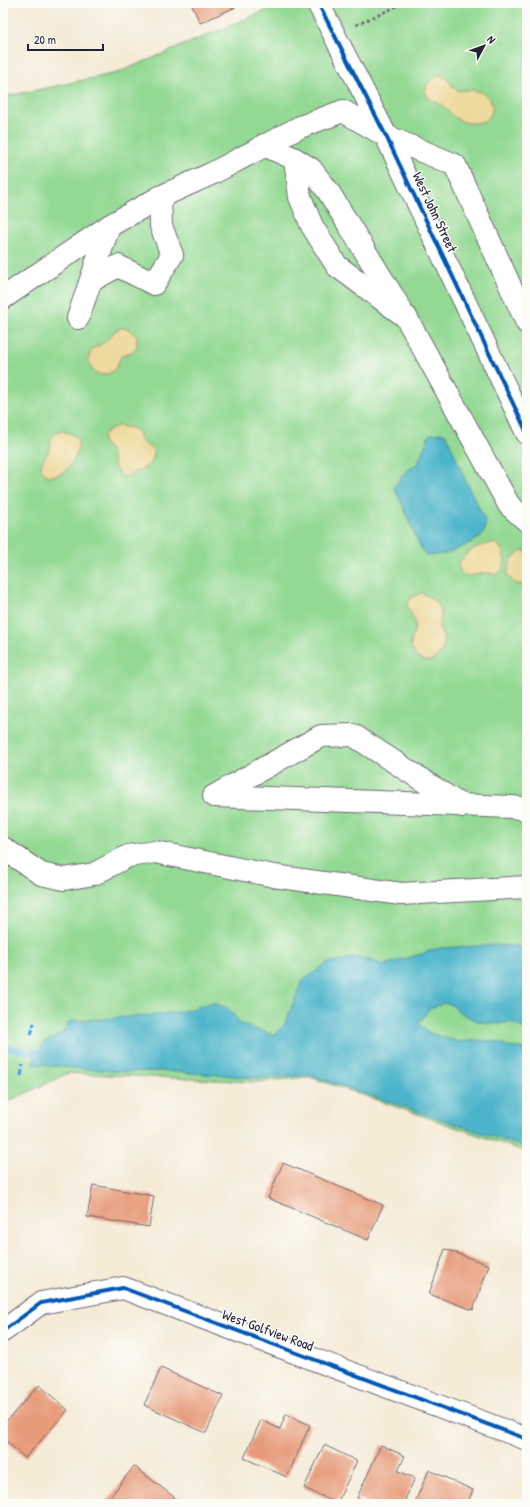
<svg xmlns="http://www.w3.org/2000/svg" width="530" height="1507" font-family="'Patrick Hand',sans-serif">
  <rect width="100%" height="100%" fill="#fdfcf7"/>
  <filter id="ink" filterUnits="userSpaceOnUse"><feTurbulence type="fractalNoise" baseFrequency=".025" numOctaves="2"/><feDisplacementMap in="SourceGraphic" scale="8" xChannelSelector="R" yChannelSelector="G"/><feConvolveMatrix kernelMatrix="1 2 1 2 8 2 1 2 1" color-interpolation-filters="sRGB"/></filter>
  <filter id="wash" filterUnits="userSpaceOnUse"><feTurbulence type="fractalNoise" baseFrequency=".012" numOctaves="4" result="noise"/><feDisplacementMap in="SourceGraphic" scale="16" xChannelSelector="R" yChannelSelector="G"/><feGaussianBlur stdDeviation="0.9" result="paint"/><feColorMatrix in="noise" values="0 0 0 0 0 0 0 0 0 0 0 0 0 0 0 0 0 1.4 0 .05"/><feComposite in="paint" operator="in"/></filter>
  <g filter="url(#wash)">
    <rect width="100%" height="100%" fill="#f5ebd7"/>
    <!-- green -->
    <polygon fill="#93d993" stroke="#5a7e67" points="284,3 527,3 527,1152 310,1077 257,1082 68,1073 3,1104 3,97 117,73"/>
    <!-- sand -->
    <g fill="#eeda9e" stroke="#887e6c">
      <path d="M442 75C449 79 451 86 458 91 501 83 502 125 471 123 467 123 463 122 459 120 453 118 450 112 445 108 437 99 430 104 425 91 427 81 433 77 442 75Z"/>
      <path d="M121 328H128L137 336V348L132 352 122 355C119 360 118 365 115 369 101 384 81 367 92 350 95 346 101 345 105 342 112 336 111 332 121 328Z"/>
      <path d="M120 426C126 427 134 427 138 433 139 437 139 440 142 442 147 446 151 447 154 453L153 458 150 465 125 477C112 472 115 461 110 451 108 447 104 445 103 441 101 431 113 427 120 426Z"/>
      <path d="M62 431 74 435 78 440C80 456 66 478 48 476L42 471C39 463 44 459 48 453 53 444 46 433 62 431Z"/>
      <path d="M495 543C507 550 509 570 495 575 493 574 491 573 489 573 477 571 464 584 458 566 463 551 481 544 495 543Z"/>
      <polygon points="521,551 527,551 527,586 514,583 507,575 511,559"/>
      <path d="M421 593C430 596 440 603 441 613 441 617 439 621 439 625 439 630 442 633 443 637 446 648 438 661 427 661 421 661 415 656 413 651 408 643 414 635 415 627 416 619 409 612 407 605L411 598Z"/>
      <path d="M3 873C11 881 13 891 3 898Z"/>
    </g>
    <!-- water -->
    <g fill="#4db5cb" stroke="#386c83">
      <path d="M437 433 446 434 466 482 485 520V530L481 537 472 542 446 554 426 556C412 535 407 510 394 488L403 474 418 463 429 435Z"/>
      <path d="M496 945 518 946 527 953V1030L511 1022C491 1026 477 1023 460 1012 456 1009 451 1004 447 1003 439 1003 436 1008 429 1009L418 1024 432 1034 459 1042 477 1040 499 1042 509 1047 527 1049V1148L309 1075 260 1078 162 1071 125 1072 49 1066 33 1063 43 1043 62 1034 70 1021 156 1015 189 1010 212 1002 229 1009 241 1024 274 1035 285 1024 302 981 327 963 359 957 385 965 440 948Z"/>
    </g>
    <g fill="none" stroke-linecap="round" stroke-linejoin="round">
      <!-- stream -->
      <polyline stroke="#4db5cb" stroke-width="7" points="3,1047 38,1053"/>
    </g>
    <g id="blocks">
      <!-- building -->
      <g fill="#e79b7a">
        <polygon points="191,3 234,3 236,7 200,23"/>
        <polygon points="283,1163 383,1205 368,1240 268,1198"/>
        <polygon points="93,1185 154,1196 149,1227 87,1217"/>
        <polygon points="445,1249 489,1265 473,1310 429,1294"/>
        <polygon points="161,1368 223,1396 206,1433 144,1405"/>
        <polygon points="39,1385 68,1410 25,1458 3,1438 3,1425"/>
        <polygon points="286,1414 310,1425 287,1477 244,1458 261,1420 280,1429"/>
        <polygon points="324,1445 357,1461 337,1503 304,1488"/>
        <polygon points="381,1445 405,1456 398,1471 415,1478 403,1504 371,1504 357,1498"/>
        <polygon points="134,1466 183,1504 113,1504 108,1500"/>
        <polygon points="429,1470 473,1490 467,1504 414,1504"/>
      </g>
    </g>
  </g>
  <g filter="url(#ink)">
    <use href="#blocks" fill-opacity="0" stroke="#6c6872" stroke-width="1"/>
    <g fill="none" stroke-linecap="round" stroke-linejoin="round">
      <!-- minor casing -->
      <g stroke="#6c6872" stroke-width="24">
        <g id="minor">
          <polyline points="318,3 386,136 527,433"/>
          <polyline points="264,145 295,159 300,197 312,226 337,266 406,317 509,505 527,521"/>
          <polyline points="295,159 311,169 328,191 400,308"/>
          <polyline points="91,281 118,266 154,284 172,255 161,226 160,197"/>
          <polyline points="3,298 109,226 160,197 213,173 300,127 343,111 386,136 455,165 527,323"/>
          <polyline points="78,318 109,226"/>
          <polyline points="462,806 353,735 321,736 214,796 512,807 527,809"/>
          <polyline points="3,848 41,874 64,879 94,874 128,856 155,852 274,876 401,894 527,887"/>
          <polyline points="3,1331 41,1303 123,1288 527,1439"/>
        </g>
      </g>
      <!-- path -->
      <polyline stroke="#6c6872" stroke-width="2.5" stroke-dasharray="3 3" stroke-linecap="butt" points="356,25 404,3"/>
      <!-- minor -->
      <use href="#minor" stroke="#fff" stroke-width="22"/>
      <!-- quiet -->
      <g stroke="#3ea2ec" stroke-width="3" stroke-dasharray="6 3" stroke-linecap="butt">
        <polyline points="31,1035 34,1023"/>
        <polyline points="21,1076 23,1065"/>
      </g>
      <!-- cycleway casing -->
      <g stroke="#fdfcf7" stroke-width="6">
        <g id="cycleway">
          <polyline points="318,3 386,136 527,433"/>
          <polyline points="3,1331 41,1303 123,1288 527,1439"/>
        </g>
      </g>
      <!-- cycleway -->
      <use href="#cycleway" stroke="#0057b8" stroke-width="4"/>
    </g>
  </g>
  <g text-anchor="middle" stroke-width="3" stroke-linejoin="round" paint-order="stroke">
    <!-- street labels -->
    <g font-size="14" fill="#22223b" stroke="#fdfcf7">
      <text transform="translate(435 212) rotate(65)" y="5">West John Street</text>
      <text transform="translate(268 1330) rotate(20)" y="5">West Golfview Road</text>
    </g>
  </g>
  <!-- margin -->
  <rect width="530" height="1507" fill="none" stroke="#fdfcf7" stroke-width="16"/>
  <!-- north arrow -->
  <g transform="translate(484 46) rotate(49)" stroke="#fdfcf7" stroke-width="3" paint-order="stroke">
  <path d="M0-3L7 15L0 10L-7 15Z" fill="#22223b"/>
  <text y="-6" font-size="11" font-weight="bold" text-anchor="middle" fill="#22223b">N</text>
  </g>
  <!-- scale -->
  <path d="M28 44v6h75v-6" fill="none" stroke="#22223b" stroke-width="2"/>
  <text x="34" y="44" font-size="12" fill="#22223b" stroke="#fdfcf7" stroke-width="3" paint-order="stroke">20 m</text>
</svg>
